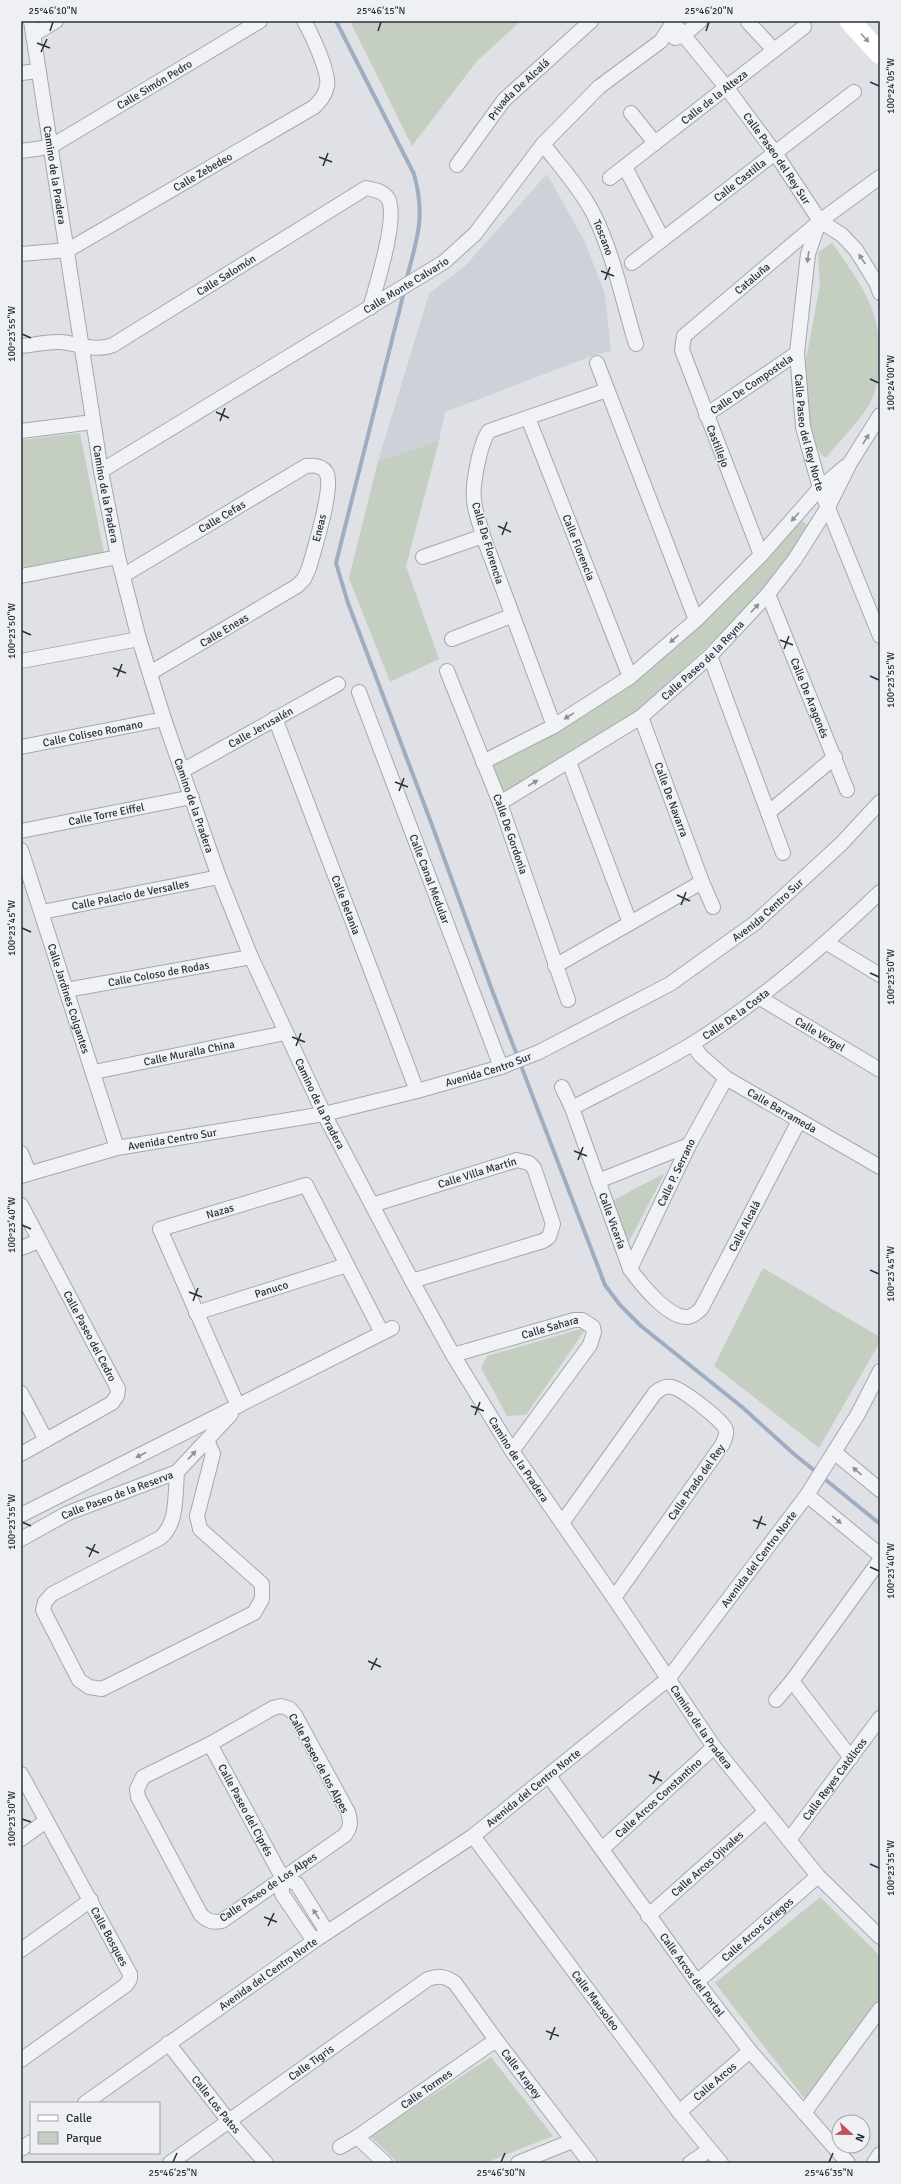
<svg xmlns="http://www.w3.org/2000/svg" width="901" height="2184" font-family="Signika,sans-serif">
  <rect width="100%" height="100%" fill="#dfe1e6"/>
  <!-- built -->
  <polygon fill="#cdd1d8" points="547,174 585,242 605,294 611,351 594,355 445,412 439,441 378,461 429,294 466,265"/>
  <!-- green -->
  <g fill="#c4cfc1">
    <polygon points="350,21 521,21 477,61 412,146"/>
    <path d="M832 242C844 261 860 281 869 302 882 328 884 377 870 403 861 420 838 442 826 458L820 453 811 436 804 370 820 285 818 253Z"/>
    <polygon points="80,433 104,553 21,571 21,440"/>
    <polygon points="439,441 406,566 439,659 390,682 349,578 378,461"/>
    <polygon points="798,518 807,525 783,564 754,602 642,708 570,758 499,794 488,765 588,714 679,645 766,560"/>
    <polygon points="665,1173 627,1245 610,1202"/>
    <polygon points="763,1268 880,1337 880,1342 819,1448 714,1366"/>
    <polygon points="587,1327 526,1415 507,1416 481,1368 487,1356"/>
    <polygon points="820,1897 880,1956 880,1997 808,2103 715,1983"/>
    <polygon points="491,2057 553,2136 485,2163 398,2163 370,2136"/>
  </g>
  <g fill="none" stroke-linecap="round" stroke-linejoin="round">
    <!-- stream -->
    <g stroke="#9eaec2" stroke-width="4">
      <path d="M336 21 414 174C426 217 417 239 406 281"/>
      <polyline points="404,292 336,563 348,603 432,825 492,990 605,1285 620,1305 641,1326 742,1407 794,1454 880,1524"/>
    </g>
    <!-- street casing -->
    <g stroke="#a5a8b0" stroke-width="16">
      <g id="street">
        <path id="s1" d="M31 21 101 471 118 557 139 639 164 719 219 877 251 957 324 1114 412 1281 453 1355 512 1451 614 1598 714 1747 818 1876 880 1937"/>
        <path id="s2" d="M672 21 726 87 775 153 820 221 842 235 856 250 877 284 880 293"/>
        <polyline points="748,22 774,50"/>
        <polyline points="33,35 56,21"/>
        <polyline points="675,38 684,35 700,21"/>
        <polyline points="21,73 38,71"/>
        <polyline points="631,113 655,143"/>
        <path id="s3" d="M543 144C560 166 580 188 593 213 613 252 623 302 636 344"/>
        <path id="s4" d="M21 151 50 147 260 21"/>
        <path id="s5" d="M457 165 504 100 591 21"/>
        <polyline points="625,167 662,238"/>
        <path id="s6" d="M610 178 804 27"/>
        <path id="s7" d="M818 225 808 254 797 353 803 427 820 488 880 636"/>
        <path id="s8" d="M21 254 68 250 314 107C320 101 325 96 327 86 330 73 311 33 304 21"/>
        <path id="s9" d="M632 263 854 92"/>
        <path id="s10" d="M21 346C34 345 48 341 61 342 80 344 95 352 113 345L366 188C374 190 381 190 387 197 400 214 376 286 370 308"/>
        <polyline points="597,363 696,620"/>
        <path id="s11" d="M706 415 797 353"/>
        <path id="s12" d="M528 418 630 677"/>
        <polyline points="21,431 93,422"/>
        <path id="s13" d="M101 471 444 262 475 234 543 144 599 87 661 41 674 21"/>
        <path id="s14" d="M761 555 682 350 684 336 820 221 880 177"/>
        <polyline points="423,557 483,536"/>
        <path id="s15" d="M124 575 306 466C314 465 324 466 327 474 333 490 314 550 309 568L304 579 297 586 150 673"/>
        <polyline points="21,576 118,557"/>
        <path id="s16" d="M768 594 847 790"/>
        <polyline points="452,639 511,616"/>
        <polyline points="710,656 783,853"/>
        <polyline points="21,661 139,639"/>
        <path id="s17" d="M447 671 500 803 568 1000"/>
        <path id="s18" d="M359 692 501 1067"/>
        <path id="s19" d="M641 717 702 882 713 907"/>
        <path id="s20" d="M275 718 417 1091"/>
        <path d="M554 726 483 536C480 524 475 513 474 500 472 485 480 443 489 431L607 390"/>
        <path id="s21" d="M21 747 164 719"/>
        <polyline points="483,762 554,726 630,677 696,620 761,555 820,488 846,466"/>
        <polyline points="569,762 630,923"/>
        <path id="s22" d="M182 771 338 684"/>
        <path id="s23" d="M500 803 641 717 710 656 768 594 795 559 828 507 850 463 880 415"/>
        <polyline points="768,813 835,757"/>
        <path id="s24" d="M21 831 192 797"/>
        <path id="s25" d="M21 850 117 1148"/>
        <path id="s26" d="M42 912 219 877"/>
        <polyline points="827,943 880,975"/>
        <polyline points="555,966 702,882"/>
        <path id="s27" d="M66 990 251 957"/>
        <path id="s28" d="M760 998 880 1070"/>
        <path id="s29" d="M692 1044 701 1056 726 1078 880 1167"/>
        <path id="s30" d="M94 1072 285 1033"/>
        <path id="s31" d="M562 1087 572 1108 630 1269C640 1283 668 1318 687 1317 693 1317 697 1312 701 1309L799 1121"/>
        <path id="s32" d="M572 1108C612 1087 654 1067 692 1044 761 1001 822 948 880 892"/>
        <polyline points="21,1153 29,1173"/>
        <path id="s33" d="M21 1176 117 1148 324 1114 417 1091 501 1067 539 1052 670 984 755 923 841 844 880 802"/>
        <polyline points="598,1181 689,1145"/>
        <path id="s34" d="M21 1205 118 1389 117 1396 112 1403 21 1454"/>
        <path id="s35" d="M372 1205 517 1160 529 1163 534 1168 553 1224 549 1237 543 1241 412 1281"/>
        <polyline points="21,1248 39,1241"/>
        <path id="s36" d="M630 1269 689 1145 726 1078"/>
        <path id="s37" d="M196 1313 347 1265"/>
        <path id="s38" d="M453 1355 574 1320H582L593 1327 594 1332 590 1345 512 1451"/>
        <polyline points="21,1393 46,1440"/>
        <path id="s39" d="M238 1406 160 1229 306 1185 382 1333"/>
        <polyline points="834,1452 880,1490"/>
        <path d="M177 1472C175 1494 178 1524 160 1538L52 1594 45 1602 43 1610 79 1680 89 1687 102 1689 254 1613 262 1599V1584L200 1529 197 1516 213 1454 207 1440"/>
        <polyline points="807,1495 880,1555"/>
        <polyline points="21,1515 392,1328"/>
        <path d="M562 1523 655 1393C661 1388 665 1386 672 1387 682 1389 724 1421 726 1430 727 1436 724 1441 722 1445L614 1598"/>
        <path id="s40" d="M21 1539 68 1513 177 1472 231 1414"/>
        <polyline points="792,1681 851,1758"/>
        <polyline points="776,1700 792,1681 880,1560"/>
        <path d="M281 1706 290 1709 295 1715 348 1812C351 1822 351 1827 345 1835L222 1921C212 1923 208 1921 201 1915L138 1797 137 1789 143 1777 210 1744 273 1708Z"/>
        <path id="s41" d="M210 1744 282 1877V1894L314 1941"/>
        <path id="s42" d="M21 1774 130 1974V1979L126 1985 21 2060"/>
        <path id="s43" d="M549 1776 697 1982 750 2051 848 2163"/>
        <path id="s44" d="M473 1836 679 2112 721 2163"/>
        <polyline points="21,1839 46,1821"/>
        <path id="s45" d="M789 1840 880 1718"/>
        <path id="s46" d="M602 1849 714 1747"/>
        <polyline points="282,1877 297,1884 327,1932"/>
        <path id="s47" d="M648 1916 765 1812"/>
        <polyline points="21,1950 91,1900"/>
        <path id="s48" d="M697 1982 818 1876"/>
        <path id="s49" d="M168 2043 228 2120 266 2163"/>
        <path id="s50" d="M85 2103 314 1941 473 1836 668 1679 807 1495 858 1414 880 1371"/>
        <path id="s51" d="M679 2112 750 2051"/>
        <polyline points="804,2113 880,2009"/>
        <polyline points="357,2137 385,2163"/>
        <path id="s52" d="M340 2147 357 2137 496 2040"/>
        <polyline points="21,2149 31,2142"/>
        <path id="s53" d="M170 2163 428 1979C439 1975 445 1976 455 1983L496 2040 590 2163"/>
        <polyline points="518,2163 572,2141"/>
        <polyline points="690,2163 709,2150"/>
        <polyline points="874,2163 880,2154"/>
      </g>
    </g>
    <!-- street -->
    <use href="#street" stroke="#f1f2f5" stroke-width="14"/>
    <!-- secondary -->
    <polyline stroke="#fff" stroke-width="21" points="850,21 880,54"/>
  </g>
  <!-- one-way arrows -->
  <defs><path id="oneway-solid" d="M-6-.8H1V-3.2L6.5 0L1 3.2V.8H-6Z"/></defs>
  <use fill="#94979e" href="#oneway-solid" transform="translate(865 38) rotate(47)"/>
  <g fill="#8e9098">
    <use href="#oneway-solid" transform="translate(808 257) rotate(98)"/>
    <use href="#oneway-solid" transform="translate(862 259) rotate(-124)"/>
    <use href="#oneway-solid" transform="translate(866 439) rotate(-58)"/>
    <use href="#oneway-solid" transform="translate(795 517) rotate(131)"/>
    <use href="#oneway-solid" transform="translate(755 608) rotate(-47)"/>
    <use href="#oneway-solid" transform="translate(674 639) rotate(139)"/>
    <use href="#oneway-solid" transform="translate(569 716) rotate(148)"/>
    <use href="#oneway-solid" transform="translate(533 783) rotate(-31)"/>
    <use href="#oneway-solid" transform="translate(141 1455) rotate(153)"/>
    <use href="#oneway-solid" transform="translate(192 1455) rotate(-47)"/>
    <use href="#oneway-solid" transform="translate(857 1471) rotate(-140)"/>
    <use href="#oneway-solid" transform="translate(837 1520) rotate(39)"/>
    <use href="#oneway-solid" transform="translate(316 1914) rotate(-123)"/>
  </g>
  <!-- ticks -->
  <path fill="none" stroke="#2a2f3c" stroke-width="1.5" d="M50 31 53 22M378 31 381 22M706 31 709 22M37 43 50 48M41 52 47 39M870 82 879 86M319 157 332 162M323 166 328 153M601 271 614 276M605 280 610 267M22 334 31 338M870 379 879 383M216 412 229 418M220 421 225 408M498 526 511 532M502 535 507 522M22 631 31 635M780 640 793 645M784 649 789 636M113 668 126 673M870 676 879 680M117 677 122 664M395 782 408 787M399 791 404 778M677 895 690 901M681 905 686 892M22 928 31 932M870 973 879 977M292 1037 305 1042M296 1046 301 1033M574 1151 587 1156M578 1160 583 1147M22 1225 31 1229M870 1270 879 1274M189 1292 202 1297M193 1301 198 1288M471 1406 484 1411M475 1415 480 1402M753 1520 766 1525M22 1522 31 1526M757 1529 762 1516M86 1547 99 1553M89 1557 95 1544M870 1567 879 1571M368 1661 381 1667M371 1670 377 1658M649 1775 662 1781M653 1784 659 1771M22 1819 31 1822M870 1864 879 1868M264 1917 277 1922M268 1926 274 1913M546 2031 559 2036M550 2040 555 2027M173 2162 177 2153M501 2162 505 2153M829 2162 833 2153"/>
  <g text-anchor="middle" stroke-width="3" stroke-linejoin="round" paint-order="stroke">
    <!-- street labels -->
    <g font-size="11" fill="#2a2f3c" stroke="#eef0f4">
      <text dy="4" stroke="none"><textPath href="#s4" startOffset="151">Calle Simón Pedro</textPath></text>
      <text dy="4" stroke="none"><textPath href="#s5" startOffset="98">Privada De Alcalá</textPath></text>
      <text dy="4" stroke="none"><textPath href="#s6" startOffset="132">Calle de la Alteza</textPath></text>
      <text dy="4" stroke="none"><textPath href="#s2" startOffset="173">Calle Paseo del Rey Sur</textPath></text>
      <text dy="4" stroke="none"><textPath href="#s8" startOffset="203">Calle Zebedeo</textPath></text>
      <text dy="4" stroke="none"><textPath href="#s1" startOffset="156">Camino de la Pradera</textPath></text>
      <text dy="4" stroke="none"><textPath href="#s9" startOffset="136">Calle Castilla</textPath></text>
      <text dy="4" stroke="none"><textPath href="#s3" startOffset="112">Toscano</textPath></text>
      <text dy="4" stroke="none"><textPath href="#s10" startOffset="226">Calle Salomón</textPath></text>
      <text dy="4" stroke="none"><textPath href="#s14" startOffset="323">Cataluña</textPath></text>
      <text dy="4" stroke="none"><textPath href="#s13" startOffset="357">Calle Monte Calvario</textPath></text>
      <text dy="4" stroke="none"><textPath href="#s11" startOffset="55">Calle De Compostela</textPath></text>
      <text dy="4" stroke="none"><textPath href="#s7" startOffset="211">Calle Paseo del Rey Norte</textPath></text>
      <text transform="translate(718 446) rotate(69)" y="4">Castillejo</text>
      <text dy="4" stroke="none"><textPath href="#s1" startOffset="479">Camino de la Pradera</textPath></text>
      <text dy="4" stroke="none"><textPath href="#s15" startOffset="114">Calle Cefas</textPath></text>
      <text transform="translate(319 528) rotate(-76)" y="4">Eneas</text>
      <text transform="translate(488 543) rotate(73)" y="4">Calle De Florencia</text>
      <text dy="4" stroke="none"><textPath href="#s12" startOffset="139">Calle Florencia</textPath></text>
      <text transform="translate(224 630) rotate(-31)" y="4">Calle Eneas</text>
      <text dy="4" stroke="none"><textPath href="#s23" startOffset="249">Calle Paseo de la Reyna</textPath></text>
      <text dy="4" stroke="none"><textPath href="#s16" startOffset="112">Calle De Aragonés</textPath></text>
      <text dy="4" stroke="none"><textPath href="#s22" startOffset="90">Calle Jerusalén</textPath></text>
      <text dy="4" stroke="none"><textPath href="#s21" startOffset="73">Calle Coliseo Romano</textPath></text>
      <text dy="4" stroke="none"><textPath href="#s19" startOffset="88">Calle De Navarra</textPath></text>
      <text dy="4" stroke="none"><textPath href="#s1" startOffset="803">Camino de la Pradera</textPath></text>
      <text dy="4" stroke="none"><textPath href="#s24" startOffset="87">Calle Torre Eiffel</textPath></text>
      <text dy="4" stroke="none"><textPath href="#s17" startOffset="175">Calle De Gordonia</textPath></text>
      <text dy="4" stroke="none"><textPath href="#s18" startOffset="200">Calle Canal Medular</textPath></text>
      <text dy="4" stroke="none"><textPath href="#s26" startOffset="90">Calle Palacio de Versalles</textPath></text>
      <text dy="4" stroke="none"><textPath href="#s20" startOffset="200">Calle Betania</textPath></text>
      <text dy="4" stroke="none"><textPath href="#s33" startOffset="804">Avenida Centro Sur</textPath></text>
      <text dy="4" stroke="none"><textPath href="#s27" startOffset="94">Calle Coloso de Rodas</textPath></text>
      <text dy="4" stroke="none"><textPath href="#s25" startOffset="156">Calle Jardines Colgantes</textPath></text>
      <text dy="4" stroke="none"><textPath href="#s32" startOffset="189">Calle De la Costa</textPath></text>
      <text dy="4" stroke="none"><textPath href="#s28" startOffset="70">Calle Vergel</textPath></text>
      <text dy="4" stroke="none"><textPath href="#s30" startOffset="97">Calle Muralla China</textPath></text>
      <text dy="4" stroke="none"><textPath href="#s33" startOffset="480">Avenida Centro Sur</textPath></text>
      <text dy="4" stroke="none"><textPath href="#s1" startOffset="1127">Camino de la Pradera</textPath></text>
      <text dy="4" stroke="none"><textPath href="#s29" startOffset="113">Calle Barrameda</textPath></text>
      <text dy="4" stroke="none"><textPath href="#s33" startOffset="156">Avenida Centro Sur</textPath></text>
      <text dy="4" stroke="none"><textPath href="#s35" startOffset="110">Calle Villa Martín</textPath></text>
      <text dy="4" stroke="none"><textPath href="#s36" startOffset="107">Calle P. Serrano</textPath></text>
      <text dy="4" stroke="none"><textPath href="#s39" startOffset="256">Nazas</textPath></text>
      <text dy="4" stroke="none"><textPath href="#s31" startOffset="143">Calle Vicaría</textPath></text>
      <text dy="4" stroke="none"><textPath href="#s31" startOffset="381">Calle Alcalá</textPath></text>
      <text dy="4" stroke="none"><textPath href="#s37" startOffset="79">Panuco</textPath></text>
      <text dy="4" stroke="none"><textPath href="#s38" startOffset="101">Calle Sahara</textPath></text>
      <text dy="4" stroke="none"><textPath href="#s34" startOffset="148">Calle Paseo del Cedro</textPath></text>
      <text dy="4" stroke="none"><textPath href="#s1" startOffset="1535">Camino de la Pradera</textPath></text>
      <text transform="translate(696 1482) rotate(-55)" y="4">Calle Prado del Rey</text>
      <text dy="4" stroke="none"><textPath href="#s40" startOffset="106">Calle Paseo de la Reserva</textPath></text>
      <text dy="4" stroke="none"><textPath href="#s50" startOffset="872">Avenida del Centro Norte</textPath></text>
      <text dy="4" stroke="none"><textPath href="#s1" startOffset="1859">Camino de la Pradera</textPath></text>
      <text transform="translate(319 1763) rotate(61)" y="4">Calle Paseo de los Alpes</text>
      <text dy="4" stroke="none"><textPath href="#s45" startOffset="76">Calle Reyes Católicos</textPath></text>
      <text dy="4" stroke="none"><textPath href="#s50" startOffset="548">Avenida del Centro Norte</textPath></text>
      <text dy="4" stroke="none"><textPath href="#s46" startOffset="76">Calle Arcos Constantino</textPath></text>
      <text dy="4" stroke="none"><textPath href="#s41" startOffset="75">Calle Paseo del Ciprés</textPath></text>
      <text dy="4" stroke="none"><textPath href="#s47" startOffset="79">Calle Arcos Ojivales</textPath></text>
      <text transform="translate(268 1887) rotate(-34)" y="4">Calle Paseo de Los Alpes</text>
      <text dy="4" stroke="none"><textPath href="#s48" startOffset="80">Calle Arcos Griegos</textPath></text>
      <text dy="4" stroke="none"><textPath href="#s42" startOffset="185">Calle Bosques</textPath></text>
      <text dy="4" stroke="none"><textPath href="#s50" startOffset="224">Avenida del Centro Norte</textPath></text>
      <text dy="4" stroke="none"><textPath href="#s43" startOffset="245">Calle Arcos del Portal</textPath></text>
      <text dy="4" stroke="none"><textPath href="#s44" startOffset="205">Calle Mausoleo</textPath></text>
      <text dy="4" stroke="none"><textPath href="#s53" startOffset="173">Calle Tigris</textPath></text>
      <text dy="4" stroke="none"><textPath href="#s53" startOffset="458">Calle Arapey</textPath></text>
      <text dy="4" stroke="none"><textPath href="#s51" startOffset="47">Calle Arcos</textPath></text>
      <text dy="4" stroke="none"><textPath href="#s52" startOffset="104">Calle Tormes</textPath></text>
      <text dy="4" stroke="none"><textPath href="#s49" startOffset="78">Calle Los Patos</textPath></text>
    </g>
  </g>
  <!-- border -->
  <rect width="901" height="2184" fill="none" stroke="#eef0f4" stroke-width="44"/>
  <!-- legend -->
  <rect x="30" y="2102" width="130" height="52" fill="#eef0f4" stroke="#a0a3aa"/>
  <rect x="38" y="2115" width="20" height="6" fill="#ffffff" stroke="#a0a3aa"/>
  <text x="66" y="2122" font-size="12" fill="#2a2f3c">Calle</text>
  <rect x="38" y="2132" width="20" height="12" fill="#c4cfc1" stroke="#a0a3aa"/>
  <text x="66" y="2142" font-size="12" fill="#2a2f3c">Parque</text>
  <!-- north arrow -->
  <g transform="translate(851 2134) rotate(112)"><circle r="19" fill="#eef0f4" stroke="#a0a3aa"/>
  <path d="M0-3L7 15L0 10L-7 15Z" fill="#bd525d"/>
  <text y="-6" font-size="11" font-weight="bold" text-anchor="middle" fill="#2a2f3c">N</text>
  </g>
  <rect x="22" y="22" width="857" height="2140" fill="none" stroke="#2a2f3c" stroke-width="1.5"/>
  <g font-size="10" text-anchor="middle" fill="#2a2f3c">
    <text x="53" y="14">25°46'10"N</text>
    <text x="381" y="14">25°46'15"N</text>
    <text x="709" y="14">25°46'20"N</text>
    <text transform="translate(890 86) rotate(-90)" y="4">100°24'05"W</text>
    <text transform="translate(11 334) rotate(-90)" y="4">100°23'55"W</text>
    <text transform="translate(890 383) rotate(-90)" y="4">100°24'00"W</text>
    <text transform="translate(11 631) rotate(-90)" y="4">100°23'50"W</text>
    <text transform="translate(890 680) rotate(-90)" y="4">100°23'55"W</text>
    <text transform="translate(11 928) rotate(-90)" y="4">100°23'45"W</text>
    <text transform="translate(890 977) rotate(-90)" y="4">100°23'50"W</text>
    <text transform="translate(11 1225) rotate(-90)" y="4">100°23'40"W</text>
    <text transform="translate(890 1274) rotate(-90)" y="4">100°23'45"W</text>
    <text transform="translate(11 1522) rotate(-90)" y="4">100°23'35"W</text>
    <text transform="translate(890 1571) rotate(-90)" y="4">100°23'40"W</text>
    <text transform="translate(11 1819) rotate(-90)" y="4">100°23'30"W</text>
    <text transform="translate(890 1868) rotate(-90)" y="4">100°23'35"W</text>
    <text x="173" y="2176">25°46'25"N</text>
    <text x="501" y="2176">25°46'30"N</text>
    <text x="829" y="2176">25°46'35"N</text>
  </g>
</svg>
